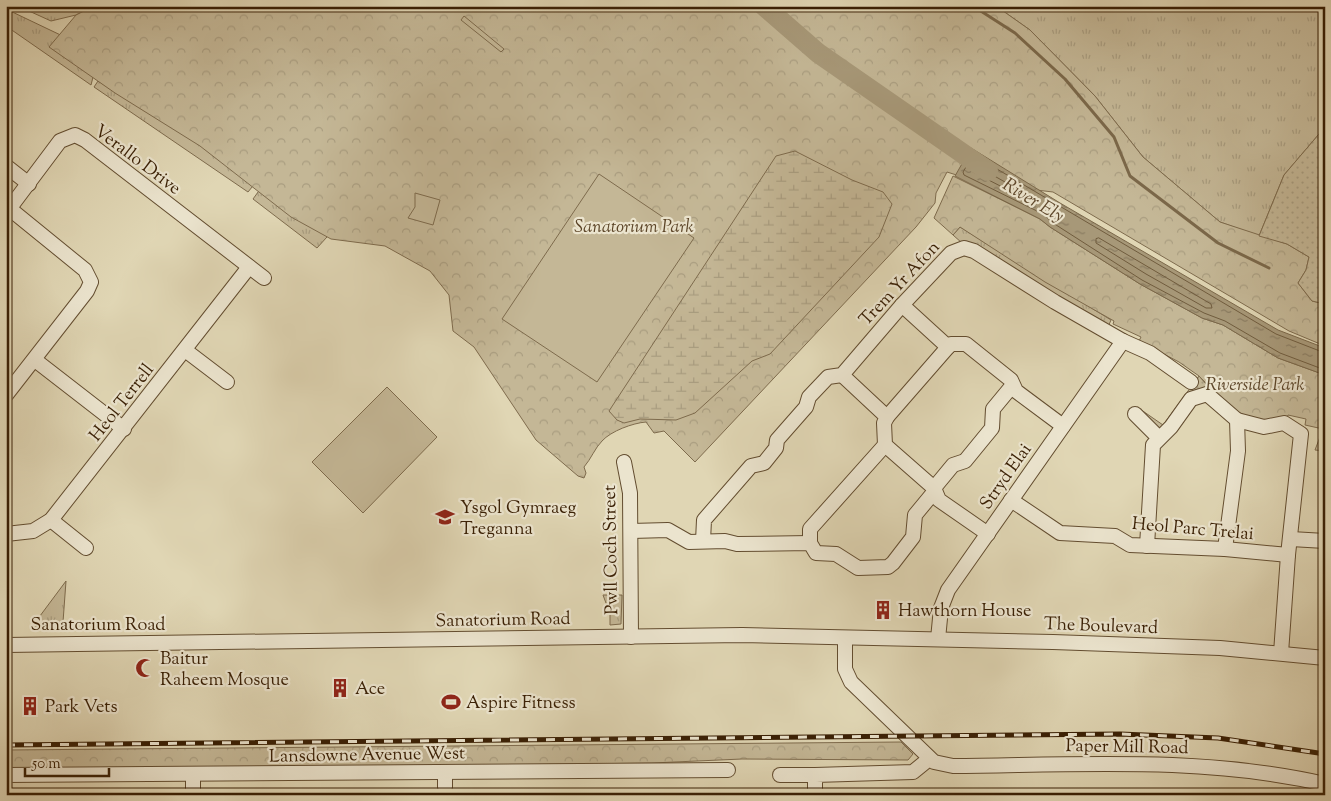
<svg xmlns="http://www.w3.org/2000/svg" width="1331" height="801" font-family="'Sorts Mill Goudy',serif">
  <defs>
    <pattern id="grass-tufts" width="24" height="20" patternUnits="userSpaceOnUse" patternTransform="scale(1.25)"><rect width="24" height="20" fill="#c4b796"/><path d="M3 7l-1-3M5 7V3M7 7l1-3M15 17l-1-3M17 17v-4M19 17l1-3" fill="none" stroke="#a99d80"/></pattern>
    <pattern id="forest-crowns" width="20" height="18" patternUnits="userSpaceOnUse" patternTransform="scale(1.25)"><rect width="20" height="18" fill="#c4b796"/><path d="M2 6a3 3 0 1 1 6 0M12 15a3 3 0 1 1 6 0" fill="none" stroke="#a99d80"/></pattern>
    <pattern id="wetland-marsh" width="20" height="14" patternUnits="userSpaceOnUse" patternTransform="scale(1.25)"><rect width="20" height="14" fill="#c4b796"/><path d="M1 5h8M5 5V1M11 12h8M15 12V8" fill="none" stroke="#a99d80"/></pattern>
    <pattern id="garden-dots" width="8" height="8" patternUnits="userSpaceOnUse" patternTransform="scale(1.25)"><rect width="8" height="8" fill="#c4b796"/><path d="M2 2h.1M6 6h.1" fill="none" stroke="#a99d80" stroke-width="1.8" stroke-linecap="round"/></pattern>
    <pattern id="water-ripples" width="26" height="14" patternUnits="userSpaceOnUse" patternTransform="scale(1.25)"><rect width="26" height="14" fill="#a79878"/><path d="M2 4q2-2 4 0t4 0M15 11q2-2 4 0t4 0" fill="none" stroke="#897b60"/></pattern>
  </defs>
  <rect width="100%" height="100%" fill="#e0d6b4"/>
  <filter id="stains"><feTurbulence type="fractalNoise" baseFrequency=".004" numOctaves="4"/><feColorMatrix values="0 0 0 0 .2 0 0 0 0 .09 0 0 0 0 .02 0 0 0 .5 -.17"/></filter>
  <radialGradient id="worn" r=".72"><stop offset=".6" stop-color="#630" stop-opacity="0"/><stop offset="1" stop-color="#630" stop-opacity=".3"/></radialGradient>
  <!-- grass -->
  <g fill="url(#grass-tufts)" stroke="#7e6b4d">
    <polygon points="18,6 94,6 76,15 51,21"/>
    <polygon points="996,6 1325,6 1325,127 1284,175 1259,236 1220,222 1143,157 1095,96 1030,30"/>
    <polygon points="6,9 71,40 94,73 91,85 6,26"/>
    <polygon points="98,81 261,176 248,192 94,87"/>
    <polygon points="266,181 336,227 317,248 253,199"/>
    <polygon points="960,227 1111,320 1108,327 962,243 953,235"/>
    <polygon points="66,581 63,622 31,628"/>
    <polygon points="603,595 622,595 621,624 610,625 610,614"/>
  </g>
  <!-- forest -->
  <g fill="url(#forest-crowns)" stroke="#7e6b4d">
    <path d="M94 6H996L1030 30 1095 96 1143 157 1220 222 1287 244 1309 257 1306 270 1298 283 1312 301 1325 304V346L1289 331 1053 192 985 184 947 172 936 193 935 203 916 227 695 462 664 431 654 433 646 422C633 423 611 431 602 441 595 448 591 459 584 467L586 473 584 478 578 476 536 440 474 347 453 331 449 295 430 271 385 246 331 239 291 217 200 146 115 93 49 47 76 15Z"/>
    <polygon points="953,176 1040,219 1050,227 1140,284 1202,318 1223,325 1278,358 1325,375 1325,451 1315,450 1323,429 1305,425 1306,419 1288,415 1286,419 1267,423 1234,411 1199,376 1179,362 1139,341 1141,337 1113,324 1114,321 1045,282 960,227 953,235 934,218"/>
    <polygon points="901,742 913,754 908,760 742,759 652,763 271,768 6,769 6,750"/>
  </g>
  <!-- wetland -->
  <polygon fill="url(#wetland-marsh)" stroke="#7e6b4d" points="795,151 852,180 883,192 892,204 879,237 770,354 752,361 695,413 676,420 640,419 624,423 617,420 609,411 776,156"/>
  <!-- garden -->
  <g fill="url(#garden-dots)" stroke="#7e6b4d">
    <polygon points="1325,127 1325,304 1312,301 1298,283 1306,270 1309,257 1287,244 1259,236 1284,175"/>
    <polygon points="1199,376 1212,391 1161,429 1130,418 1137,407 1163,425"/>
  </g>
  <!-- pitch -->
  <g fill="#c4b796" stroke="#7e6b4d">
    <polygon points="464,16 504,49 501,52 461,20"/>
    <polygon points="599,174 694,238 597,382 502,319"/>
    <polygon points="415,193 440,200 433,225 408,218 415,207"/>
    <polygon points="387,387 437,437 363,513 312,462"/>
  </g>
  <!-- water -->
  <polygon fill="url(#water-ripples)" stroke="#7b684a" points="971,148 1060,203 1278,330 1325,348 1325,375 1278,358 1223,325 1202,318 1140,284 1050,227 1040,219 955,176"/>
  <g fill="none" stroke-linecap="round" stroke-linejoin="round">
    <!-- shore -->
    <g stroke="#705c3e" stroke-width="1">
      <polygon points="975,165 1012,186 1013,190 1010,191 973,172"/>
      <polygon points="1099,238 1211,304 1212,308 1206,308 1146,274 1096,243 1096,239"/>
      <polyline points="1325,353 1276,334 975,156 972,157 963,172 964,175 1043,214 1053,223 1142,280 1204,313 1225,321 1280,353 1325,370"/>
    </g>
    <!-- stream -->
    <polyline stroke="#7b684a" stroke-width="3" points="973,6 1015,33 1065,79 1114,137 1130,176 1218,243 1269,268"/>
    <!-- river -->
    <polyline stroke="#a79878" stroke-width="20" points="764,6 818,53 988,171"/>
    <!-- minor casing -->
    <g stroke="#634d30" stroke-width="16">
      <g id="minor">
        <polyline points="6,166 29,184"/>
        <polyline points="6,213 60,141 75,135 85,140 264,278"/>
        <polyline points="902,305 948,347 951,344 966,344 1011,380 1016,391 1063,426"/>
        <polyline points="185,350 227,382"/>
        <polyline points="35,360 124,429"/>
        <polyline points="842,375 887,417 884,423 885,445 934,488 939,500 988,534"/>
        <polyline points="6,395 87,291 91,282 85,270 10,209"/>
        <polyline points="1135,414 1159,438"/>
        <polyline points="887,417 948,347"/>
        <polyline points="1237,420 1264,427 1284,423 1301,434 1288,555 1281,653"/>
        <polyline points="624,462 630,493 631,637"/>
        <polyline points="934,488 953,465 965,461 992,428 993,409 1012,386"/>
        <polyline points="1011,500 1060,533 1115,536 1130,545 1225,549 1288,555"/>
        <polyline points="51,520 86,548"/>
        <polyline points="631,531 668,530 689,542 725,541 737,544 810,543 816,553 836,554 858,568 888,567 893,563 913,537 915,515 934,492"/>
        <polyline points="6,534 33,531 51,520 249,267"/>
        <polyline points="1291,539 1325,541"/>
        <polyline points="703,541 704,520 751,466 764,463 776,448 777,440 806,407 809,397 828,377 842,375 902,305 951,253 964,248 974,251 1055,302 1123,341 1150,353 1191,382"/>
        <polyline points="810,543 810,529 885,445"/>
        <polyline points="1147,546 1153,445 1171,427 1191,399 1207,394 1237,420 1238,451 1225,549"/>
        <path d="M845 638V669L851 682 934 762 953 766C1076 765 1203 756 1325 784"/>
        <polyline points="938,639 941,608 948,590 1123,341"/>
        <polyline points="6,645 742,635 1053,642 1220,648 1325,658"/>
        <polyline points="6,775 728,770"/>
        <polyline points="193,775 193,790"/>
        <polyline points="780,775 815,775"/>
        <polyline points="445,787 445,772"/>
        <polyline points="815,795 815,775 913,772 929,759"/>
      </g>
    </g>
    <!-- minor -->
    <use href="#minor" stroke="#ebe4ce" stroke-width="14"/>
    <!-- rail casing -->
    <g stroke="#391f04" stroke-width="5">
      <polyline id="rail" points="6,745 1120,734 1218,738 1325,754"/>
    </g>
    <!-- rail -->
    <use href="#rail" stroke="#ebe4ce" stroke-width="3" stroke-dasharray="9" stroke-linecap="butt"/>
  </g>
  <!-- icons -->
  <defs>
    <g id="school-bare" transform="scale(1.5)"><path d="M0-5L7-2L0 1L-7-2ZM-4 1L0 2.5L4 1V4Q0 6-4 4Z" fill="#8f2418" stroke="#ebe4ce" stroke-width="2.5" paint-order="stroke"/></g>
    <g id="building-bare" transform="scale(1.5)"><path d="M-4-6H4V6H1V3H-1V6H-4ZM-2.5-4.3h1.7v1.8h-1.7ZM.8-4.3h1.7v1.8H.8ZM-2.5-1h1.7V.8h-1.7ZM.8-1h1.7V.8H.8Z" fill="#8f2418" stroke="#ebe4ce" stroke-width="2.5" paint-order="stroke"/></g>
    <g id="mosque-bare" transform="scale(1.5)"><path d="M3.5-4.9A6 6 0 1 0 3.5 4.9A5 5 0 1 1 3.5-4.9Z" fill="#8f2418" stroke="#ebe4ce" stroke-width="2.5" paint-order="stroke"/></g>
    <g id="stadium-bare" transform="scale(1.5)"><path d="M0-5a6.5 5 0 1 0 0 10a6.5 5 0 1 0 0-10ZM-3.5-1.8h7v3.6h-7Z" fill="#8f2418" stroke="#ebe4ce" stroke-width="2.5" paint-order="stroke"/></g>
  </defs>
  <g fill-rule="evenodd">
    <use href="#school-bare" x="445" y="517"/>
    <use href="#building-bare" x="883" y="610"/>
    <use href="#mosque-bare" x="145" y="668"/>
    <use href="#building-bare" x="340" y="688"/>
    <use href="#stadium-bare" x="451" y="702"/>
    <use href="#building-bare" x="30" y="706"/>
  </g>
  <g text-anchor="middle" stroke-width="4.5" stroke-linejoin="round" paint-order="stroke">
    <!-- street labels -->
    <g font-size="18" fill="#391f04" stroke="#ebe4ce">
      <text transform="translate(138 159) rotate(37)" y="6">Verallo Drive</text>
      <text transform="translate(899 283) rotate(-47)" y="6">Trem Yr Afon</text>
      <text transform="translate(121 402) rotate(-52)" y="6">Heol Terrell</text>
      <text transform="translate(1005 476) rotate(-55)" y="6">Stryd Elai</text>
      <text transform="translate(1193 528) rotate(5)" y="6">Heol Parc Trelai</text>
      <text transform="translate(610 550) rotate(-91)" y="6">Pwll Coch Street</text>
      <text transform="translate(503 619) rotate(-1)" y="6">Sanatorium Road</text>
      <text x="98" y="630">Sanatorium Road</text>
      <text transform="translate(1101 625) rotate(2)" y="6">The Boulevard</text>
      <text transform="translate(1127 746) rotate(1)" y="6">Paper Mill Road</text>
      <text transform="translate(367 754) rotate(-1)" y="6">Lansdowne Avenue West</text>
    </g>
    <!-- park labels -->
    <g font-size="18" font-style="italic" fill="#5c4528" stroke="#ebe4ce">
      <text x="634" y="232">Sanatorium Park</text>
      <text x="1255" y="390">Riverside Park</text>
    </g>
    <!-- poi labels -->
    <g font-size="18" fill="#391f04" stroke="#ebe4ce" text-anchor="start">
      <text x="460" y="513">Ysgol Gymraeg<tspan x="460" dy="21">Treganna</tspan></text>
      <text x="898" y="616">Hawthorn House</text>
      <text x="160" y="664">Baitur<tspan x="160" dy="21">Raheem Mosque</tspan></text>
      <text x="355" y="694">Ace</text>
      <text x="466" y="708">Aspire Fitness</text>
      <text x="45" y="712">Park Vets</text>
    </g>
    <!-- water labels -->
    <g font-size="19" font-style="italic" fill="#60492d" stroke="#ebe4ce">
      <text transform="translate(1034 199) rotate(31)" y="7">River Ely</text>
    </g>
  </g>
  <!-- margin -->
  <rect width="1331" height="801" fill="none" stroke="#e0d6b4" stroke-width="25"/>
  <rect x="8" y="8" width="1316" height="786" fill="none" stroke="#391f04" stroke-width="2.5"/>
  <rect x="12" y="12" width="1306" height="776" fill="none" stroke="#391f04"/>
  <!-- scale -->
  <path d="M25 768v8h84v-8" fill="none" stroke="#391f04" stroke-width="2.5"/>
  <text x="32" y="768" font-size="15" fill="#391f04" stroke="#ebe4ce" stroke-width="4" paint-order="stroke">50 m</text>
  <rect width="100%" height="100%" filter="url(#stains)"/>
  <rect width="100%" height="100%" fill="url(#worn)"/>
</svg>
